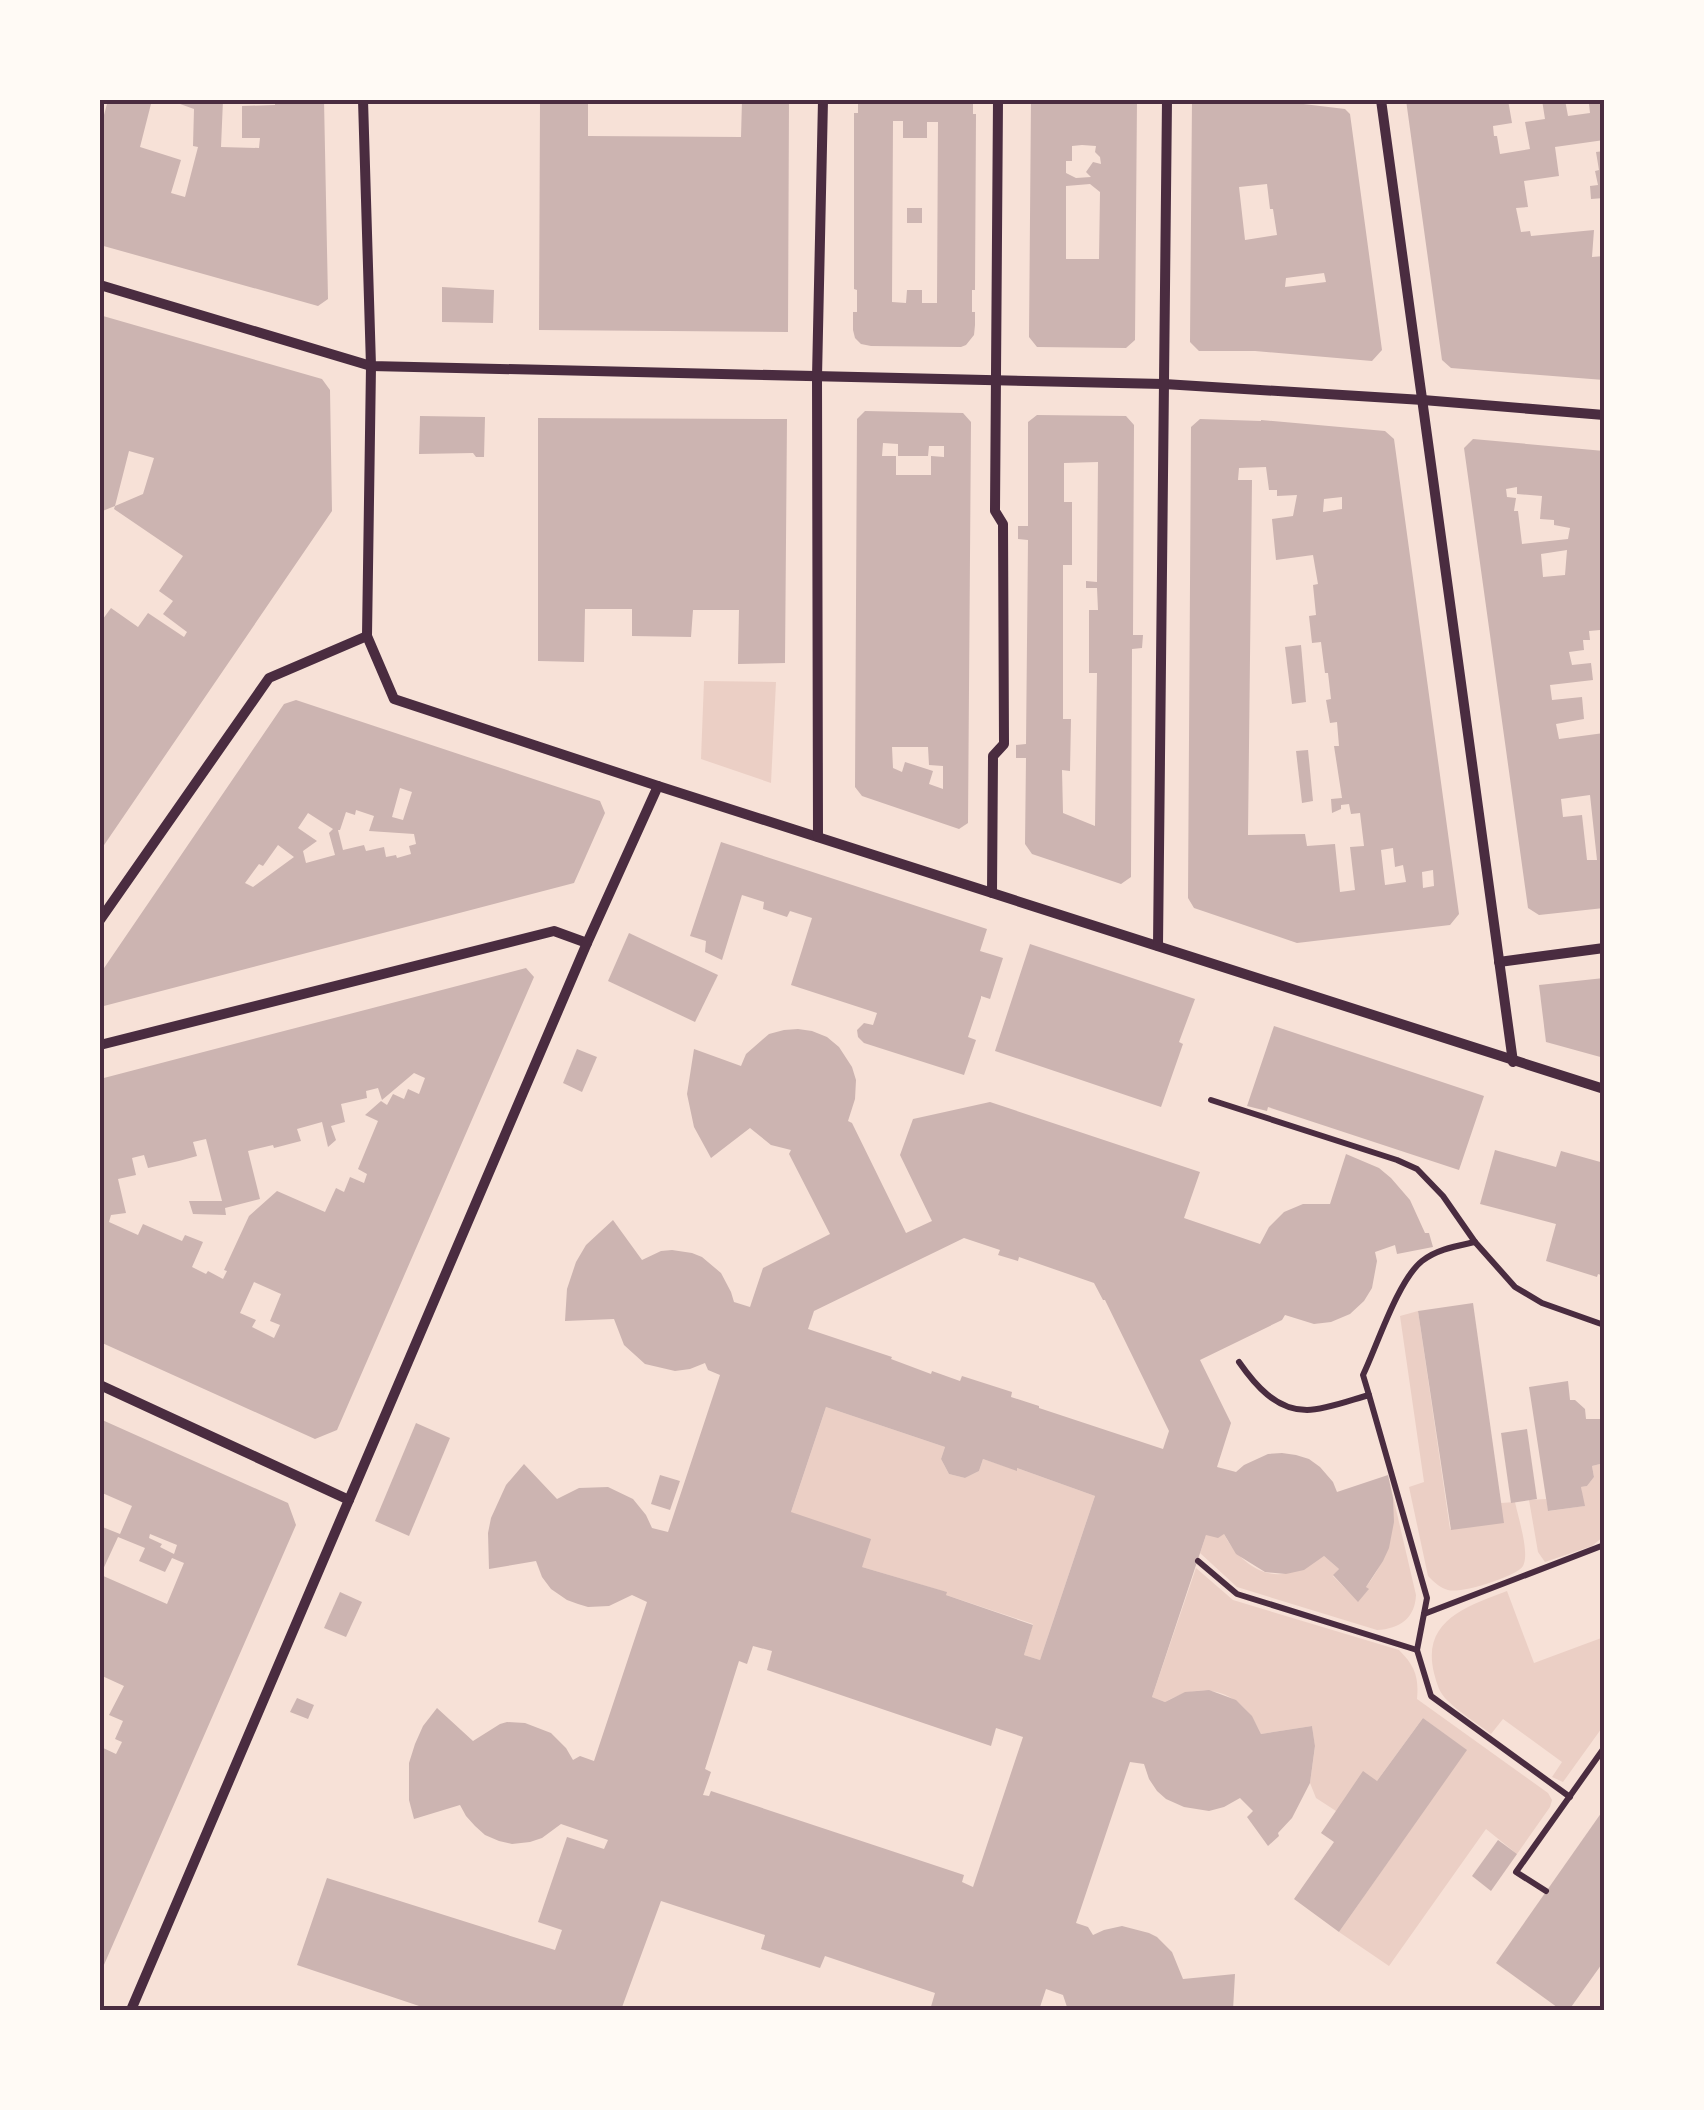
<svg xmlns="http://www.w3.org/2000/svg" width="1704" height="2110" font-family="'Golos Text',sans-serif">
  <rect width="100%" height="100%" fill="#f7e1d7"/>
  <!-- green -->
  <g fill="#ebcfc5">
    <polygon points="704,681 776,682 771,783 701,759"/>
    <path d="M1418 1311 1450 1529 1501 1503 1515 1502C1518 1517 1530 1553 1523 1566 1516 1577 1460 1594 1448 1590 1440 1588 1434 1582 1428 1576L1409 1487 1424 1482 1400 1316Z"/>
    <polygon points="826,1407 945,1447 941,1459 949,1474 965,1478 979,1471 983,1459 1016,1470 1017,1468 1095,1496 1040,1660 1024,1655 1033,1624 946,1595 946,1592 862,1567 791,1512"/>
    <polygon points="1604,1463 1604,1536 1592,1546 1545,1562 1538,1552 1529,1500 1546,1499 1549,1511 1584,1506 1581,1487 1587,1486 1594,1477 1592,1466"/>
    <path d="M1388 1475 1416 1595C1415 1618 1400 1629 1377 1630L1237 1587 1200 1553 1206 1535 1224 1534C1235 1556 1260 1580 1288 1573 1300 1570 1313 1561 1324 1556L1339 1569 1333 1576 1358 1601 1368 1590 1366 1587C1393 1552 1397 1518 1388 1475Z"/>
    <path d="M1196 1568 1233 1600 1399 1650C1415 1666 1419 1677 1417 1699L1548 1793 1552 1800 1550 1807 1517 1854 1486 1829 1389 1966 1339 1932 1466 1750 1423 1718 1377 1781 1336 1811 1316 1798 1310 1783 1315 1747 1312 1726 1261 1734C1242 1691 1205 1679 1165 1702L1152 1697Z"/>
    <path d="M1507 1591 1534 1663 1604 1637V1725L1563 1782 1552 1777 1562 1762 1503 1719 1491 1734C1477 1723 1460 1713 1448 1701 1439 1693 1437 1684 1434 1673 1421 1620 1468 1606 1507 1591Z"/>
  </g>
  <!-- building -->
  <g fill="#ccb4b1" fill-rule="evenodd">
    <polygon points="108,100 152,100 140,147 181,160 171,193 185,197 198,147 193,146 194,109 169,100 223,100 221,147 259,148 260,138 242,138 242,106 275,105 275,100 324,100 328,299 318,306 100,245 100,130"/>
    <polygon points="540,100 588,100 588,136 741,137 742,100 789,100 788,332 539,330"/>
    <path d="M858 100H973V114H976L975 290H972V312H975V325L974 335 966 345 961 347 871 346 861 344 855 338 853 330V312H857V290L854 289V113H858ZM893 121H903V138H927V122H938L937 303H922V290H907L906 303 892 302Z"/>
    <path d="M1031 100H1137L1135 340 1126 348 1037 347 1029 337ZM1082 145 1096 146 1095 152 1100 157 1101 164 1093 162 1086 172 1091 177 1076 178 1066 173V161H1072V146ZM1090 184 1100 192 1099 259H1066V186Z"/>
    <path d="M1192 100H1269L1345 109 1350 114 1382 350 1372 361 1255 351H1199L1190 342ZM1267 184 1270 209H1273L1277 235 1245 240 1239 187ZM1324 273 1326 282 1285 287 1286 278Z"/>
    <polygon points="1406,100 1508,100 1512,123 1493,126 1494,136 1497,136 1500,154 1530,149 1525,122 1545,119 1542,100 1565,100 1568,116 1590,113 1589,104 1594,104 1594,100 1604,100 1604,140 1555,147 1559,176 1524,181 1528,207 1516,208 1521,232 1530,231 1531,236 1594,230 1592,257 1604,256 1604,380 1451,368 1442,360"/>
    <polygon points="1604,151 1604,198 1591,199 1590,186 1598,185 1595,171 1599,170 1596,152"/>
    <rect x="907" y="208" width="15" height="15"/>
    <polygon points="442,287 494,290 493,323 442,322"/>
    <polygon points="103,316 322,379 330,390 332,511 100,851 100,623 111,608 138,627 148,613 184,637 187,632 163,614 173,601 159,591 183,556 114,509 115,506 143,494 154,458 129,451 115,506 100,512 100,317"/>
    <path d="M865 411 963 413 971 422 968 823 959 829 862 796 855 787 857 419ZM883 443 898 444V456H928L929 446H944V457L931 456V475H896V456H882ZM892 747H928L929 765 943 766V789L929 784 933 771 905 762 902 772 893 768Z"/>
    <path d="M1037 415 1126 416 1134 425 1133 635H1143L1142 648 1132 649 1131 877 1121 884 1032 854 1025 844 1026 758H1016V745L1026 744 1028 540 1018 539V526H1028V422ZM1098 462 1097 582 1086 581V588H1097L1098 610H1089V673H1097L1095 826 1063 813 1062 770 1070 771 1071 719H1063V565H1072V502H1064V463Z"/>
    <polygon points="420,416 485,417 484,457 476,457 473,453 419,454"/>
    <polygon points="538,418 787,419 785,663 738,664 739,610 693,610 691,637 632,636 632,609 585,609 584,662 538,661"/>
    <path d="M1200 419 1261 421V420L1385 431 1394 439 1459 914 1450 925 1297 943 1194 908 1188 898 1191 427ZM1266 467 1269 490H1277V496L1297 495 1293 516 1272 519 1276 560 1313 555 1318 584 1313 585 1316 615 1309 616 1312 643 1321 642 1325 673H1328L1331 699 1326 700 1330 723 1337 722 1339 746H1334L1342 798 1331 799 1332 813 1341 809V805L1349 804 1351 814 1360 813 1364 846 1350 847 1355 890 1340 892 1335 844 1307 846 1305 834 1248 835 1252 480H1238L1239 468ZM1342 497V509L1323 512 1324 499ZM1393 848 1395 867 1403 865 1406 882 1385 885 1381 850ZM1433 870 1434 886 1423 888 1422 872Z"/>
    <path d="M1473 439 1604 451V596L1600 630 1589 631 1590 640H1583L1584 650 1569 652 1572 665 1591 663 1593 680 1550 685 1552 700 1582 697 1584 719 1556 724 1559 739 1604 733V777H1601L1602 794 1604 793V908L1539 915 1528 908 1464 448ZM1517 487V494L1542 496 1540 519 1554 520V525L1570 528 1568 539 1522 544 1518 511H1514L1516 498 1507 497 1506 489ZM1567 550 1565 575 1543 577 1541 554ZM1590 795 1597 860H1587L1582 815 1563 817 1561 799Z"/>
    <polygon points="1301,645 1306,702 1292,704 1285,647"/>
    <path d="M296 700 600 801 605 813 574 883 100 1007V974L284 704ZM400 788 412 792 403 820 392 817ZM356 810 374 816 369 831 414 834 416 844 409 846 411 854 397 858 396 855 386 857 384 847 366 851 364 845 343 850 338 830H340L346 812 355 815ZM308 813 333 829 329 833 335 855 306 863 303 851 317 841 298 828ZM278 845 294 857 253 887 245 883 259 864 263 866Z"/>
    <polygon points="1308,750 1313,801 1302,803 1296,751"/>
    <polygon points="721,842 987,929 980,951 1003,958 990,999 981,996 981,998 968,1037 976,1040 964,1075 864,1043 858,1037 857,1030 864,1023 873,1025 877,1013 791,985 812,918 790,911 787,917 763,909 764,902 742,895 722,960 705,952 706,941 690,936"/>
    <polygon points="629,933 718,975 695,1022 608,981"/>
    <polygon points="1030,944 1195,999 1179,1042 1183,1044 1161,1107 995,1051"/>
    <path d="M526 968 534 977 337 1430 315 1439 100 1342V1079ZM414 1073 425 1078 419 1094 408 1089 404 1099 393 1094 387 1105 381 1101 365 1115 378 1121 358 1169 367 1174 364 1183 350 1177 344 1192 336 1188 325 1212 277 1191 249 1216 224 1270 227 1271 223 1279 208 1271 206 1274 192 1267 203 1242 185 1235 182 1241 143 1224 138 1235 109 1222 111 1215 126 1213 118 1179 136 1175 132 1158 144 1155 148 1168 179 1161 197 1156 193 1142 206 1139 222 1201H189L193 1214 226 1215 225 1208 260 1199 248 1151 273 1145 274 1148 301 1141 297 1129 322 1122 328 1147 336 1140 331 1126 345 1122 341 1104 367 1098 366 1091 378 1088 382 1100ZM254 1282 281 1294 270 1321 280 1325 274 1338 252 1327 256 1320 240 1313Z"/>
    <polygon points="1604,978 1604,1058 1546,1042 1539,985"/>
    <polygon points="1274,1026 1484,1096 1459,1170 1268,1107 1267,1111 1247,1106"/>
    <path d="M798 1029 812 1031 827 1037 839 1047 852 1067 856 1080 855 1099 848 1121 852 1123 906 1233 932 1221 900 1155 913 1119 990 1102 1200 1172 1184 1218 1260 1244 1269 1227 1284 1212 1303 1204H1330L1346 1154 1379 1168 1391 1178 1410 1200 1425 1233H1429L1433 1247 1397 1254 1395 1245 1375 1252 1377 1261 1372 1288 1364 1301 1350 1314 1331 1322 1314 1324 1285 1315 1282 1320 1200 1360 1231 1423 1217 1467 1236 1472 1244 1465 1268 1454 1282 1453 1296 1455 1309 1459 1320 1467 1333 1482 1337 1492 1388 1475 1393 1498 1394 1522 1389 1548 1383 1561 1366 1587 1369 1589 1358 1602 1333 1575 1339 1569 1324 1556 1304 1570 1286 1574 1265 1572 1236 1554 1224 1534 1218 1538 1206 1535 1152 1697 1165 1702 1185 1692 1209 1690 1236 1700 1252 1716 1261 1734 1312 1726 1315 1746 1310 1783 1292 1818 1278 1833 1279 1836 1268 1846 1247 1817 1253 1811 1240 1798 1224 1807 1209 1811 1184 1807 1166 1799 1157 1791 1149 1779 1144 1764 1130 1762 1076 1923 1088 1927 1093 1935 1104 1930 1122 1926 1149 1933 1157 1937 1172 1952 1183 1979 1235 1974 1233 2010H1068L1063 1995 1046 1989 1039 2010H930L935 1993 825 1956 820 1968 761 1949 765 1935 661 1901 621 2010H431L297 1965 327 1878 555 1950 562 1930 538 1922 567 1837 604 1849 608 1840 561 1824 542 1838 530 1842 512 1844 499 1841 485 1835 475 1826 466 1816 460 1805 414 1819 409 1800V1763L415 1744 423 1726 437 1708 473 1741 500 1724 507 1722 525 1723 551 1733 566 1748 573 1760 580 1756 594 1761 647 1602 632 1595 609 1606 588 1607 578 1604 567 1600 551 1589 542 1577 536 1561 489 1569 488 1533 491 1518 506 1485 524 1464 557 1499 579 1488 608 1487 633 1499 646 1515 652 1528 668 1532 720 1375 708 1370 705 1363 690 1369 675 1371 645 1364 624 1345 614 1319 565 1321 567 1289 576 1262 586 1245 613 1220 642 1260 661 1251 672 1250 692 1253 702 1257 721 1273 731 1292 734 1302 750 1307 763 1268 830 1234 789 1154 791 1150 771 1145 750 1128 711 1158 694 1127 687 1094 694 1049 741 1066 746 1054 769 1034 784 1030ZM964 1238 1000 1250 998 1255 1018 1261 1019 1257 1094 1283 1103 1300H1105L1169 1431 1163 1449 1039 1408V1406L1011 1397 1012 1392 962 1376 960 1381 932 1371 931 1374 891 1359 892 1357 808 1329 814 1311ZM826 1407 945 1447 941 1459 949 1474 965 1478 979 1471 983 1459 1017 1471V1468L1095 1496 1040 1660 1024 1655 1033 1625 946 1595 947 1592 862 1567 871 1539 791 1512ZM753 1646 772 1651 767 1670 991 1746 996 1728 1023 1737 973 1887 962 1882 964 1875 711 1791 709 1796 703 1795 711 1772 705 1769 739 1661 747 1664Z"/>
    <polygon points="577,1049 597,1057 582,1092 563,1083"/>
    <polygon points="1495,1150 1556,1167 1561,1151 1604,1163 1604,1276 1598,1274 1597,1277 1546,1261 1556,1224 1480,1204"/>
    <polygon points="1473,1303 1504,1523 1451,1530 1418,1311"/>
    <polygon points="1568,1381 1570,1400 1575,1400 1585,1409 1586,1419 1604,1419 1604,1463 1592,1466 1594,1477 1587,1486 1581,1487 1585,1506 1548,1511 1529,1387"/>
    <path d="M100 1419 288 1503 296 1525 100 1974V1749L101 1747 116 1754 122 1742 115 1739 123 1721 109 1715 124 1686 100 1675V1577L101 1575 167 1604 184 1563 172 1558 165 1572 139 1561 145 1548 118 1537 100 1576V1526L120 1534 132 1506 100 1492ZM150 1534 177 1545 174 1554 160 1547 162 1544 149 1538Z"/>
    <polygon points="416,1423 450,1438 409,1536 375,1521"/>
    <polygon points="1527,1429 1537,1499 1511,1503 1501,1433"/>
    <polygon points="660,1475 680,1481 670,1510 651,1504"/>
    <polygon points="340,1592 362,1602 346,1637 324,1628"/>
    <polygon points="297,1698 314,1705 308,1719 290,1712"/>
    <polygon points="1423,1718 1467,1750 1339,1932 1294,1899 1334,1842 1321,1833 1363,1771 1377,1781"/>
    <polygon points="1604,1809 1604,1961 1569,2010 1561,2010 1496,1963"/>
    <polygon points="1498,1840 1517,1854 1491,1891 1472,1876"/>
  </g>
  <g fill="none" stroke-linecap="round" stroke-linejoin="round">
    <!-- path -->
    <g stroke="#4a2c40" stroke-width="6">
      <polyline points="1211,1100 1397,1160 1417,1169 1443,1196 1475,1242 1515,1287 1542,1303 1604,1325"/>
      <path d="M1239 1362C1255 1385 1276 1410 1307 1410 1325 1410 1351 1400 1369 1395L1427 1598 1417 1650 1431 1696 1570 1797"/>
      <path d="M1369 1395 1363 1375C1377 1346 1398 1280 1422 1261 1437 1249 1457 1246 1475 1242"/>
      <polyline points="1198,1561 1237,1594 1417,1650"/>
      <polyline points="1424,1614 1604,1545"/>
      <polyline points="1546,1891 1516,1872 1604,1748"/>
    </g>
    <!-- minor -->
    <g stroke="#4a2c40" stroke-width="10">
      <polyline points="363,100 371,366 367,636 394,699 658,786 1604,1089"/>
      <polyline points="1381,100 1513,1062"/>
      <polyline points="100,285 371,366 1164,384 1423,400 1604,415"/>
      <polyline points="818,837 817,377 823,100"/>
      <polyline points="992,893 993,756 1004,744 1003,524 995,511 998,100"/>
      <polyline points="100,920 269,678 367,636"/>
      <polyline points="1158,946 1167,100"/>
      <polyline points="1499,962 1604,948"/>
      <polyline points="100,1045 554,931 587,943"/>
      <polyline points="100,1385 349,1500"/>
      <polyline points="131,2010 587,943 658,786"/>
    </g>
  </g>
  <!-- border -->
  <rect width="1704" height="2110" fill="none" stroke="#fffaf5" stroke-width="205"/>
  <rect x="102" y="102" width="1500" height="1906" fill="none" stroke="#4a2c40" stroke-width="4"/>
</svg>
